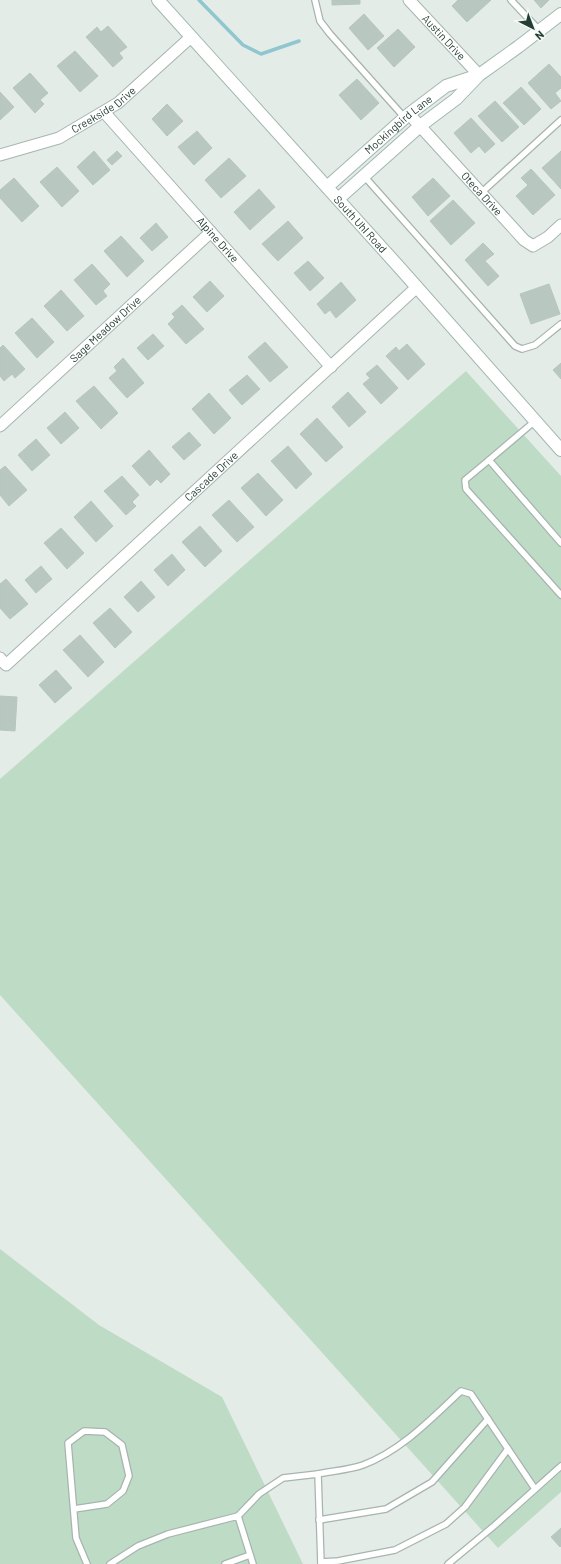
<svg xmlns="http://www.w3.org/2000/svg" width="561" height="1564" font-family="Barlow,sans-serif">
  <rect width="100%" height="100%" fill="#e4ece8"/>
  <!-- green -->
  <g fill="#bedcc5">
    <polygon points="466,371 561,476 561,1492 498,1548 0,995 0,779"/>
    <polygon points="0,1249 99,1325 222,1397 303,1564 0,1564"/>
  </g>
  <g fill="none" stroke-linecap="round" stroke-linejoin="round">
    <!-- stream -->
    <polyline stroke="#90c6cd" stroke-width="3.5" points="199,0 243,45 261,54 299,41"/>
  </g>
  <!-- building -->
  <g fill="#b9c7c1" stroke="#b6c6bf">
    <polygon points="332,0 360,0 360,4 332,5"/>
    <polygon points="458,0 491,0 467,22 452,6"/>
    <polygon points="534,0 549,0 541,8"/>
    <polygon points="364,14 384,36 368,50 349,28"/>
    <polygon points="108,26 127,47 119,53 123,58 113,67 86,37 97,27 101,32"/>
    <polygon points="398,29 415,47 394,67 377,48"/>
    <polygon points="75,51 98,76 80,92 57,66"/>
    <polygon points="549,64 561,77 561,88 555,93 561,101 551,109 528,83"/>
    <polygon points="30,73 48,93 40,100 44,104 35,113 13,88"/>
    <polygon points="357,79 379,103 361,120 339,95"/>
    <polygon points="521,87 541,109 524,125 503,103"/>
    <polygon points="0,92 14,107 0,120"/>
    <polygon points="495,101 519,127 502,142 478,116"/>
    <polygon points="167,104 183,121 167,136 152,119"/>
    <polygon points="471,118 495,144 485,153 479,146 471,153 454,133"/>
    <polygon points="197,131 212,148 194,165 178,147"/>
    <polygon points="94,151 110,170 93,185 77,167"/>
    <polygon points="117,151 122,156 112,165 107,160"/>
    <polygon points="561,151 561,189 542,168"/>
    <polygon points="229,158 246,176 221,198 205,180"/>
    <polygon points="57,167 79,191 62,207 40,182"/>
    <polygon points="531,169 555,195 533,215 516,196 528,185 521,178"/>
    <polygon points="14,178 39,206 22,222 0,198 0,190"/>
    <polygon points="433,178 450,196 428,216 412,197"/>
    <polygon points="259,189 275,207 250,230 234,212"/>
    <polygon points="453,200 475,223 451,245 430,221"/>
    <polygon points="288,221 303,238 278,261 262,244"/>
    <polygon points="156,223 168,237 152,251 140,238"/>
    <polygon points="121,236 144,261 127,277 104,251"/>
    <polygon points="483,243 494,254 485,261 499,276 488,286 465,260"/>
    <polygon points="308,261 324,278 310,291 294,273"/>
    <polygon points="92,264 110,284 103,291 107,296 96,305 74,280"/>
    <polygon points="210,281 224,296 207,312 193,297"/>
    <polygon points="341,282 356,300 336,318 330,310 325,314 317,304"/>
    <polygon points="549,284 560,314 531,324 520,294"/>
    <polygon points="61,290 84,316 67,331 44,306"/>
    <polygon points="182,305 204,329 186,344 168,324 175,317 172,314"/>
    <polygon points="32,318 54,342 37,358 15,333"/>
    <polygon points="153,334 164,346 148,360 137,348"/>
    <polygon points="265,342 288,367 270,382 248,357"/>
    <polygon points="407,344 425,364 408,380 386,356 396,347 399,351"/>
    <polygon points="3,345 25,369 15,378 12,374 4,381 0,376 0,348"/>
    <polygon points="123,358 144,383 127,398 109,378 117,371 114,367"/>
    <polygon points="561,363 561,379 553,370"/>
    <polygon points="377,365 398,388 381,404 363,384 370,378 366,374"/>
    <polygon points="247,375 260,389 242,405 229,390"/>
    <polygon points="94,386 118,413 101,429 76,401"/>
    <polygon points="348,392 366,412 349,427 332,407"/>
    <polygon points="209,393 231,418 214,434 192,409"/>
    <polygon points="65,412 79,428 61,444 47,428"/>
    <polygon points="317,418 343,447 326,462 300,434"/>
    <polygon points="189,432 201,445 184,460 172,447"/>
    <polygon points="36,439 50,455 32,471 18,455"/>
    <polygon points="288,446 312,474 296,489 271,461"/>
    <polygon points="149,450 170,474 161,483 157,479 150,486 132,466"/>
    <polygon points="5,466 27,490 9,506 0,495 0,470"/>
    <polygon points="258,473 283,500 266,516 241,488"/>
    <polygon points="122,476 139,495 132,502 136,506 126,515 104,491"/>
    <polygon points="229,500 254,527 237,542 212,515"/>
    <polygon points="91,501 113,526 96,542 74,517"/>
    <polygon points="200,526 222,551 205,567 182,542"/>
    <polygon points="61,528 84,553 67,569 44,543"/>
    <polygon points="172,554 185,570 168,586 154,570"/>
    <polygon points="41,566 52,579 36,593 25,580"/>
    <polygon points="6,579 28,604 10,619 0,608 0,584"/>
    <polygon points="141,581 155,597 138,612 124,597"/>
    <polygon points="110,608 132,632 115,648 93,623"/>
    <polygon points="80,635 104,662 88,677 63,650"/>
    <polygon points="56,670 72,688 55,703 39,685"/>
    <polygon points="0,696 17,697 15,731 0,730"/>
    <polygon points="561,1528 561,1546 560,1547 551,1537"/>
  </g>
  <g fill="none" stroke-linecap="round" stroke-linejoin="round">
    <!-- lane casing -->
    <g stroke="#a7b4af" stroke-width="8">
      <g id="lane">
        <polyline points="315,0 320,21 330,34 405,118"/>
        <polyline points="511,0 540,31"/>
        <polyline points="364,176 515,346 522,349 535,345 561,324"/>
        <polyline points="481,193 561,120"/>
        <polyline points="535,421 489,460 561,543"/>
        <polyline points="489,460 465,480 466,489 561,595"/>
        <path d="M318 1474C332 1471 349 1470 363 1465 402 1450 431 1419 461 1391L471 1394 535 1489"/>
        <polyline points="74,1509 107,1504 123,1491 129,1476 122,1445 105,1432 84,1431 68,1443 76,1538 87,1564"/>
        <polyline points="238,1516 259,1494 283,1478 318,1474 321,1564"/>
        <polyline points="319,1520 386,1509 432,1482 488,1419"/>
        <polyline points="321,1562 338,1561 395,1550 446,1524 465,1507 508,1449"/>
        <polyline points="110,1564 138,1546 168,1534 238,1516 253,1564"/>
        <polyline points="225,1564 250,1555"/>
        <polyline points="448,1564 494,1526 561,1466"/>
      </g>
    </g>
    <!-- street casing -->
    <g stroke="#a7b4af" stroke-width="13">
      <g id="street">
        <path id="s1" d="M409 0 479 75"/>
        <path id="s2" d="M104 112 331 367"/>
        <path id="s3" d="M409 114 524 240 533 246 548 237 561 225"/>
        <path id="s4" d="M0 155 59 138 118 103 191 37"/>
        <path id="s5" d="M0 426 211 232"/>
        <path id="s6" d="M0 658 6 665 417 287"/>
      </g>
    </g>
    <!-- secondary casing -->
    <g stroke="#a3b7b0" stroke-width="14">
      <g id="secondary">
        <path id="s7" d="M158 0 399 267 561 450"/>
        <path id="s8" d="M327 187 409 114 446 86 476 76"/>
        <polyline points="338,199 420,126 456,99 479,75 518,47 561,14"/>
      </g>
    </g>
    <!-- lane -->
    <use href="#lane" stroke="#fff" stroke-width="5.5"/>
    <!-- street -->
    <use href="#street" stroke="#fff" stroke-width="11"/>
    <!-- secondary -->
    <use href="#secondary" stroke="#fff" stroke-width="12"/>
  </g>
  <g text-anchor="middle" stroke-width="3" stroke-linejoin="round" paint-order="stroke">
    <!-- street labels -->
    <g font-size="11" fill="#243d35" stroke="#f4f9f6">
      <text dy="4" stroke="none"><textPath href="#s1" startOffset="51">Austin Drive</textPath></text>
      <text dy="4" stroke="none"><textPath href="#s4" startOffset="114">Creekside Drive</textPath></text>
      <text dy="4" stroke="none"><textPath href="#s8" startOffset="95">Mockingbird Lane</textPath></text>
      <text dy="4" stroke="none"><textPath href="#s3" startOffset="108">Oteca Drive</textPath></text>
      <text dy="4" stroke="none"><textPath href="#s7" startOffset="302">South Uhl Road</textPath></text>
      <text dy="4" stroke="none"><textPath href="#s2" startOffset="171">Alpine Drive</textPath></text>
      <text dy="4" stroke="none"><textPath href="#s5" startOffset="143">Sage Meadow Drive</textPath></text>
      <text dy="4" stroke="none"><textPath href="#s6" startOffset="288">Cascade Drive</textPath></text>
    </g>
  </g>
  <!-- north arrow -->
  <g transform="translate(533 28) rotate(138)" stroke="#f4f9f6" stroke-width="3" paint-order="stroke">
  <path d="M0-3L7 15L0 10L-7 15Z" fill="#243d35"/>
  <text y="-6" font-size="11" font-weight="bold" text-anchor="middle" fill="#243d35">N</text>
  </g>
</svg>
